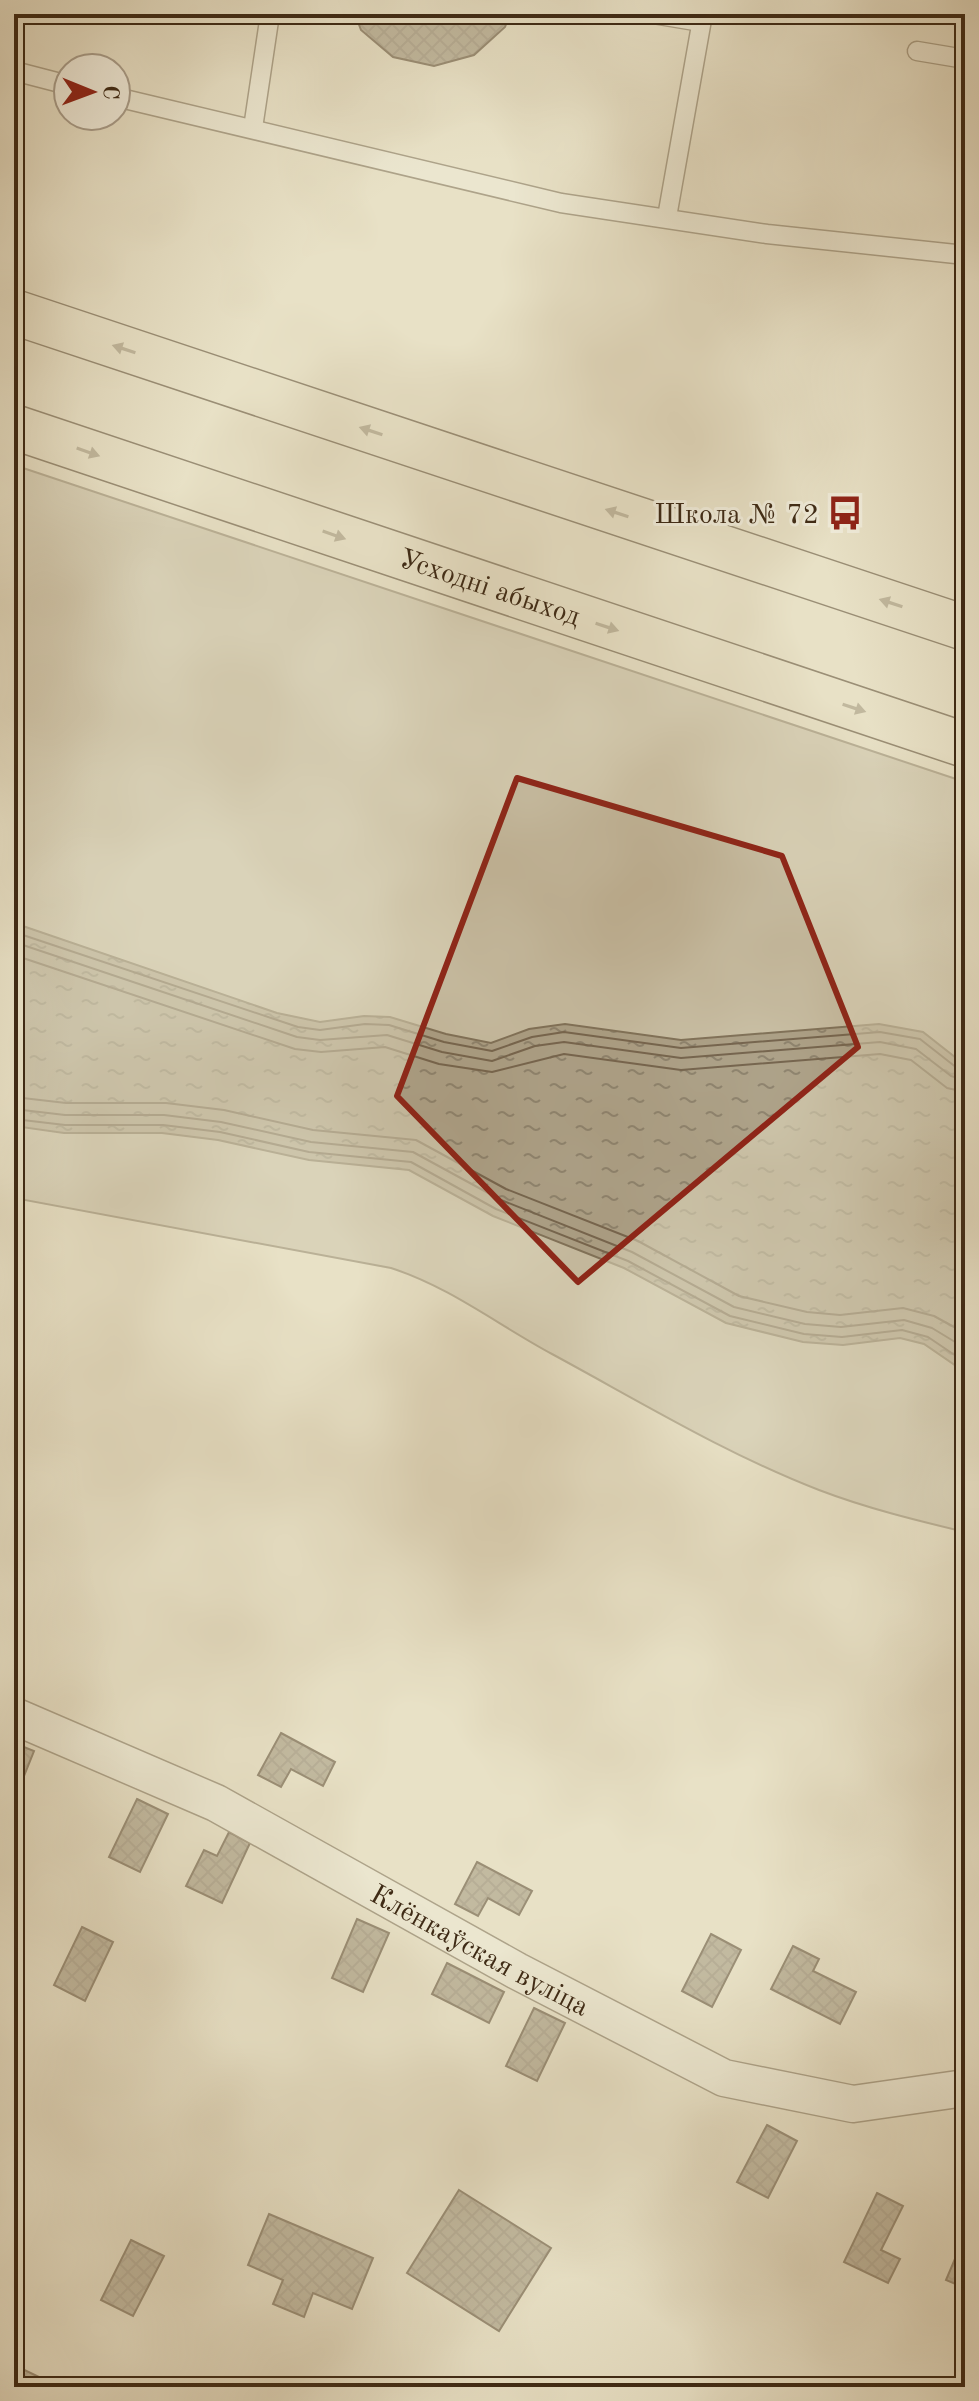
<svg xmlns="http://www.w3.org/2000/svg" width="979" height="2401" font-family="'Old Standard TT',serif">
  <defs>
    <pattern id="water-ripples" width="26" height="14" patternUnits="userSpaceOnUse" patternTransform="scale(2)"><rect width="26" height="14" fill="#aea38a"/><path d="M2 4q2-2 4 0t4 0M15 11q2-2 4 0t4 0" fill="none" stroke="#8f8570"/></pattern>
    <pattern id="building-cross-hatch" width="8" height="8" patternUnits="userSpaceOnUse" patternTransform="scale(2)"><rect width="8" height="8" fill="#968971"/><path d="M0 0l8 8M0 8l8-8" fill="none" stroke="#7c705c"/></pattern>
  </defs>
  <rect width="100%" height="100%" fill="#e8e1c6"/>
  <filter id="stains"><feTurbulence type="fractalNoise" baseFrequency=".0025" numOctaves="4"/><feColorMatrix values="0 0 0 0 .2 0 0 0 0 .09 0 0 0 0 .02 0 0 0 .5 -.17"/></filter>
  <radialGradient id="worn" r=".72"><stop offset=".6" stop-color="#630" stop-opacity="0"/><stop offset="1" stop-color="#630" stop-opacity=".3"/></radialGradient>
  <!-- grass -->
  <path fill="#cbc2a8" stroke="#84765e" stroke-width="2" d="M14 465 965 782V1532C915 1520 866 1508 819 1490 726 1454 639 1401 552 1354 498 1325 450 1287 391 1268L14 1198Z"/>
  <!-- water -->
  <polygon fill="url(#water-ripples)" stroke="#81735b" stroke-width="2" points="14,923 277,1013 320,1022 364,1016 390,1017 446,1034 491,1043 529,1029 565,1024 681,1040 879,1024 923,1032 965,1065 965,1372 924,1344 900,1338 843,1345 803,1342 726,1323 624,1268 493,1216 409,1170 309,1160 218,1140 162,1133 64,1133 14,1126"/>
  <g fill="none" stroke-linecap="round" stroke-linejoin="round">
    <!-- shore -->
    <g stroke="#766650" stroke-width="2">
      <polyline points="14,932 298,1027 320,1030 365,1024 389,1025 444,1042 492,1051 532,1037 564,1032 681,1048 880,1032 920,1039 957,1068 965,1070"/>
      <polyline points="14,942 297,1037 320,1040 387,1035 442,1052 492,1061 535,1046 564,1042 681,1058 880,1042 916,1049 951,1076 965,1080"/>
      <polyline points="14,955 295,1049 321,1052 385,1047 439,1064 492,1072 564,1054 681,1070 880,1054 911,1060 947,1088 965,1092"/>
      <polyline points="14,1097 66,1103 166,1103 224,1110 313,1130 416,1140 506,1189 638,1241 739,1296 807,1312 840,1315 903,1308 934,1316 965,1333"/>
      <polyline points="14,1109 65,1115 164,1115 221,1122 311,1142 413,1152 501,1200 632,1252 734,1307 805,1324 841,1327 904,1320 932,1328 965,1348"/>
      <polyline points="14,1119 65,1125 163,1125 220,1132 309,1152 411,1162 496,1209 628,1261 730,1316 804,1334 842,1337 902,1330 928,1337 965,1362"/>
    </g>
  </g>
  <!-- building -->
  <g fill="url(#building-cross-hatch)" stroke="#3e2a15" stroke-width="2">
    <polygon points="355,14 510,14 505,27 474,55 434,66 393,57 361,30"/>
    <polygon points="281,1733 335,1762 323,1786 291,1769 281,1787 258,1775"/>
    <polygon points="14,1743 34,1751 14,1801"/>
    <polygon points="137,1799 168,1814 140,1872 109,1857"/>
    <polygon points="229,1832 250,1843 222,1903 186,1886 204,1850 217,1856"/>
    <polygon points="477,1862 532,1891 519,1915 488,1898 478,1916 455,1904"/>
    <polygon points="357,1919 389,1933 363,1992 332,1978"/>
    <polygon points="82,1927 113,1942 85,2001 54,1985"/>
    <polygon points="711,1934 741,1950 712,2007 682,1991"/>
    <polygon points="793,1946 819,1959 813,1971 856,1992 840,2024 771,1989"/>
    <polygon points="447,1963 504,1992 489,2023 432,1994"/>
    <polygon points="534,2008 565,2023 537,2081 506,2066"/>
    <polygon points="767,2125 797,2141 768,2198 737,2182"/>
    <polygon points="459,2190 551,2248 499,2331 407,2273"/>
    <polygon points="877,2193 903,2206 881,2250 900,2259 888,2283 844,2262"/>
    <polygon points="269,2214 373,2258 352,2309 313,2293 304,2317 273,2304 283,2280 248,2265"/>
    <polygon points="131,2240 164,2256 133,2316 101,2300"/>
    <polygon points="960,2247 965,2249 965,2288 946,2280"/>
    <polygon points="14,2365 39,2377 34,2387 14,2387"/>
  </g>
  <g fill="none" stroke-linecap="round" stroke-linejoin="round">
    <!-- service casing -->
    <g stroke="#685841" stroke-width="21">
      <g id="service">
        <polyline points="653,14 701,22"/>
        <polyline points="917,51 965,59"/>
        <polyline points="14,71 68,85"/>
        <polyline points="116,97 561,203 767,234 965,255"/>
        <polyline points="253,128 270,14"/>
        <polyline points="667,217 703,14"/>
      </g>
    </g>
    <!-- minor casing -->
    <g stroke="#685841" stroke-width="39">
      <g id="minor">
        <path id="s1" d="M14 1716 216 1803 517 1971 724 2078 853 2104 965 2088"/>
      </g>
    </g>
    <!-- primary casing -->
    <g stroke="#3e2a15" stroke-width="47">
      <g id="primary">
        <polyline points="14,312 965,628"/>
        <path id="s2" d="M14 427 965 745"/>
      </g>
    </g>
    <!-- service -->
    <use href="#service" stroke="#f0ecda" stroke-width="18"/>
    <!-- minor -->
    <use href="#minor" stroke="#f0ecda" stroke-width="36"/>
    <!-- primary -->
    <use href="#primary" stroke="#e8e1c6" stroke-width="44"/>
  </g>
  <!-- one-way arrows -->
  <defs><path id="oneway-solid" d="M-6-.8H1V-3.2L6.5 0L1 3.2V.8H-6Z" transform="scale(2)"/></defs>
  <g fill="#93866e">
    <use href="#oneway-solid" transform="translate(124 349) rotate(-162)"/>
    <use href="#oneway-solid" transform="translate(371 431) rotate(-162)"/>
    <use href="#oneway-solid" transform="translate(88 452) rotate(19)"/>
    <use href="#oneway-solid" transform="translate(617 513) rotate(-162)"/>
    <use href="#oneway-solid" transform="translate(334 535) rotate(19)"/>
    <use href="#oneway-solid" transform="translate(891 603) rotate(-162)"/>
    <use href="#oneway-solid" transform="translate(607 627) rotate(18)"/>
    <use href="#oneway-solid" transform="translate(854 708) rotate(18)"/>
  </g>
  <!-- marked area -->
  <path d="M0 0H979V2401H0ZM517 778 782 856 858 1047 578 1282 397 1096Z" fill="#e8e1c6" fill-opacity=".55" fill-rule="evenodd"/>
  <path fill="none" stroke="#8f2418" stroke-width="6" stroke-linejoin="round" d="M517 778 782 856 858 1047 578 1282 397 1096Z"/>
  <!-- icons -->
  <defs>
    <g id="bus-bare" transform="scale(2.76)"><path d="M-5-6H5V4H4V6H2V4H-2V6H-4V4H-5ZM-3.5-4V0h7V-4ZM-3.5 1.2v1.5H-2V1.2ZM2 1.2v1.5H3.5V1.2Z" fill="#8f2418" stroke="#f0ecda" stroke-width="2.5" paint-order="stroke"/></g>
  </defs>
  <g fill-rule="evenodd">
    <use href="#bus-bare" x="845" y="513"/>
  </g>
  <g text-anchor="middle" stroke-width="6" stroke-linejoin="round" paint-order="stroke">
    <!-- poi labels -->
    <g font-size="28" fill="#3e2a15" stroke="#f0ecda" text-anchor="end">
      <text x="819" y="523">Школа № 72</text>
    </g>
    <!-- street labels -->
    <g font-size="28" fill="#3e2a15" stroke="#f0ecda">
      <text dy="10" stroke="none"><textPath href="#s2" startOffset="502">Усходні абыход</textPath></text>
      <text dy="10" stroke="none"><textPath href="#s1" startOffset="522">Клёнкаўская вуліца</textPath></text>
    </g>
  </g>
  <!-- margin -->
  <rect width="979" height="2401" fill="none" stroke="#e8e1c6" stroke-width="48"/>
  <rect x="16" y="16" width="947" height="2369" fill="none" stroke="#3e2a15" stroke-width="4"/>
  <rect x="24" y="24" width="931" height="2353" fill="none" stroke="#3e2a15" stroke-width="2"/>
  <!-- north arrow -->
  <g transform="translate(92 92) rotate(91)"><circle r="38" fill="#f0ecda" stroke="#a99e8b" stroke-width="2"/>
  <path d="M0-6L14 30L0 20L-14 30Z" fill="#8f2418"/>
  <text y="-12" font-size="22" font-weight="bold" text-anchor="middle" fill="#3e2a15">С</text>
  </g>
  <rect width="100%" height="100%" filter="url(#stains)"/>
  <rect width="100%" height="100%" fill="url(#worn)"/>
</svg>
